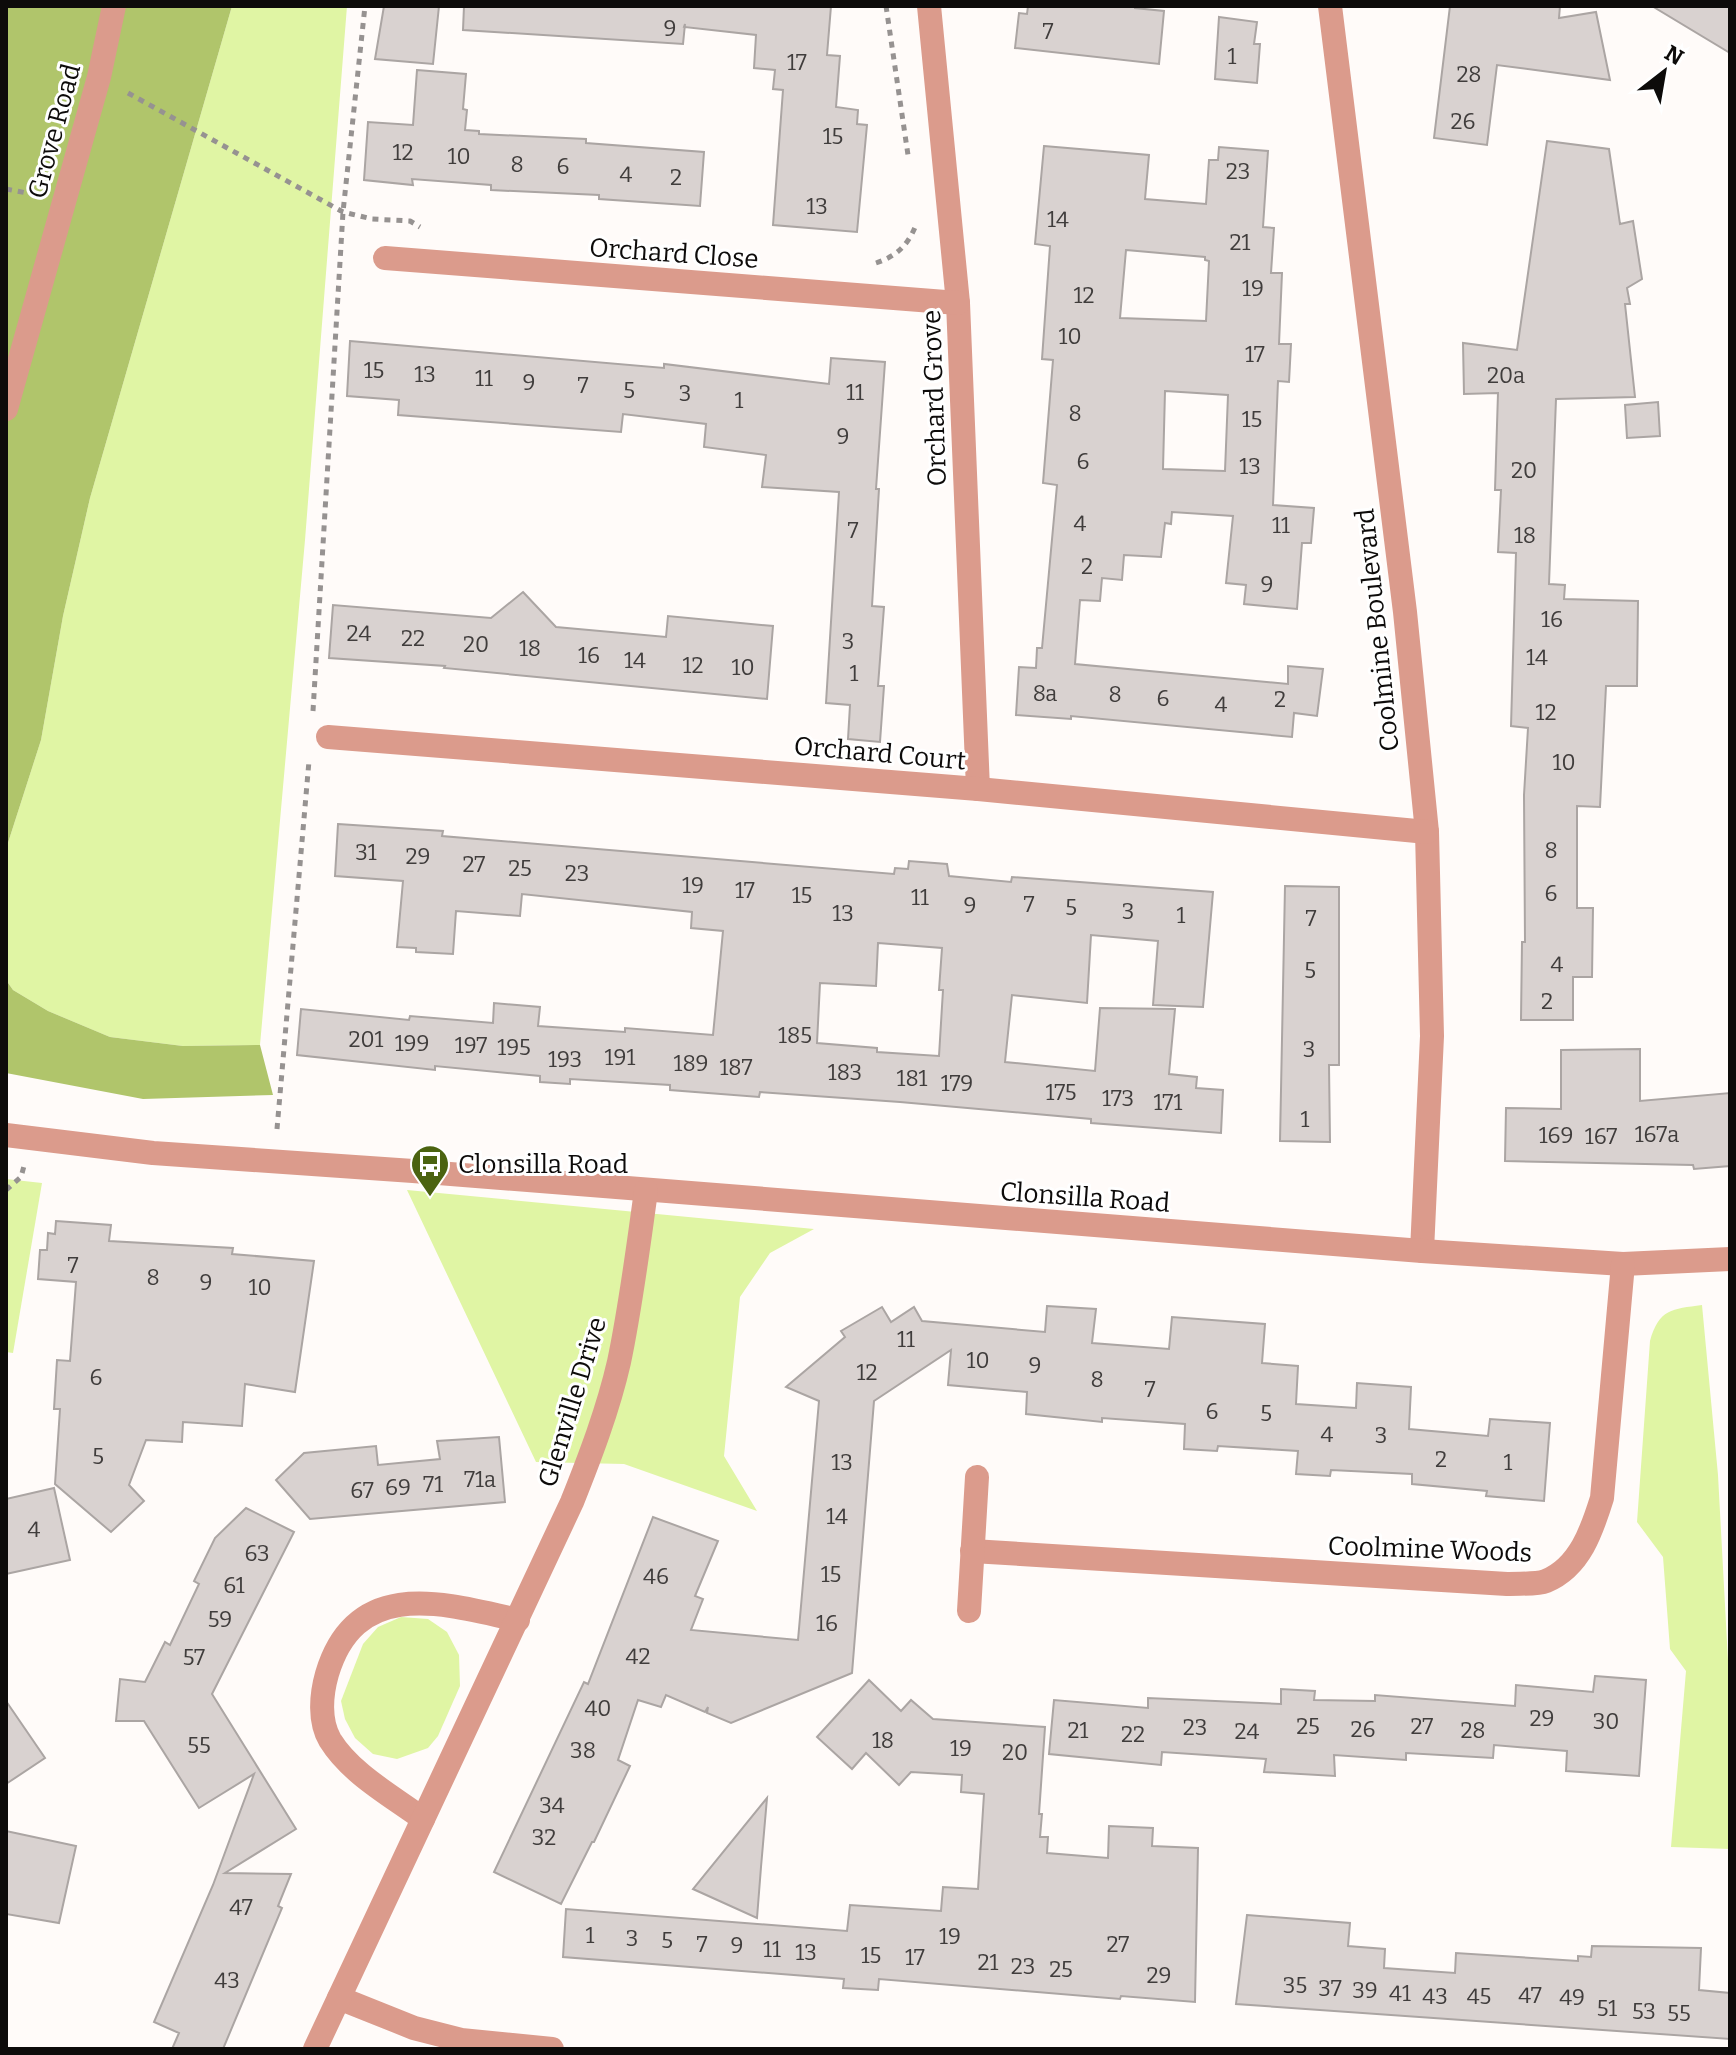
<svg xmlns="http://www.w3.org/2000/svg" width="1736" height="2055" font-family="Bitter,serif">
  <rect width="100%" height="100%" fill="#fffbf9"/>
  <!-- green -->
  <g fill="#e0f5a4">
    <polygon points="232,6 347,6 305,540 260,1045 183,1046 110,1037 48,1011 13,990 6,980 6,849 41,740 63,616 90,498"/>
    <polygon points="6,1179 42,1183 13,1353 6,1352"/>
    <polygon points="407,1190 814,1229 770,1253 740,1297 724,1456 757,1511 624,1464 536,1462"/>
    <path d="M1702 1305 1718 1475 1730 1698V1849L1671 1847 1686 1671 1670 1649 1663 1557 1637 1522 1650 1341C1659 1309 1672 1309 1702 1305Z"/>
    <polygon points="401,1617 428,1619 447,1632 459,1655 460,1686 438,1736 428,1748 397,1759 373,1754 355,1738 345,1719 341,1701 363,1644 378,1627"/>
  </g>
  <!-- forest -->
  <g fill="#b0c56b">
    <polygon points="6,6 232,6 90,498 63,616 41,740 6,849"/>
    <polygon points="6,980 13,990 48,1011 110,1037 183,1046 260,1045 273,1095 143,1099 6,1073"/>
  </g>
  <!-- building -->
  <g fill="#d9d2d0" stroke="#aba5a3" stroke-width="2" fill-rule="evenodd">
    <polygon points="384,6 439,6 433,64 375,59"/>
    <polygon points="464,6 831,6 827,55 840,56 836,107 858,110 857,124 867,125 857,232 773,225 783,90 773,89 775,70 754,68 756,35 684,27 685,24 683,44 463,30"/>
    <polygon points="1028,6 1135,6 1135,8 1164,11 1159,64 1015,48 1019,13 1027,14"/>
    <polygon points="1450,6 1560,6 1559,18 1596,12 1610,80 1497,65 1487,145 1434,138"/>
    <polygon points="1652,6 1730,6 1730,53"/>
    <polygon points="1219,17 1257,22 1254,44 1260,44 1257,83 1215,79"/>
    <polygon points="417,70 466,74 463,109 467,110 465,130 479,131 479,134 586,139 586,143 704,152 700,206 599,199 599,195 491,190 491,185 412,179 413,185 364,180 368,122 413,125"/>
    <polygon points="1547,141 1609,149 1620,224 1633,221 1642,279 1627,288 1630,304 1625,304 1635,397 1556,399 1549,584 1565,585 1564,599 1638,601 1637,686 1606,686 1600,807 1577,806 1577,908 1593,908 1592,977 1573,977 1573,1020 1521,1020 1522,942 1525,942 1524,795 1528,728 1511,726 1516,553 1498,552 1501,490 1495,490 1498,393 1464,394 1463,343 1517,350"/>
    <path d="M1044 146 1149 155 1145 199 1206 204 1209 160H1218L1219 147 1268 151 1263 227 1274 228 1271 273H1282L1279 344H1291L1289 382 1278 381 1273 505 1314 508 1311 543H1302L1297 609 1244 604 1246 585 1226 583 1233 516 1172 512 1171 524 1165 523 1161 557 1124 555 1122 580 1102 578 1100 601 1080 600 1075 664 1288 684V666L1323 669 1317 716 1294 713 1292 737 1071 716V719L1016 715 1019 667 1036 668 1037 648H1042L1057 485 1043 483 1053 360 1042 359 1050 246 1035 244ZM1126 250 1205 257V260L1209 261 1206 321 1120 318ZM1165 391 1228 395 1225 471 1163 469Z"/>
    <polygon points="350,341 664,368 664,364 829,384 831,358 885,362 876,489 879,489 872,606 884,607 878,686 884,686 880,742 848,739 850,705 826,703 839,492 762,487 766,455 704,447 706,424 623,414 621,432 398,415 399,400 347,396"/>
    <polygon points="1658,402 1660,436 1627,438 1625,405"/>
    <polygon points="523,592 556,627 666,637 668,616 773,626 767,699 444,668 445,666 329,658 333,605 491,618"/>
    <path d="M338 824 443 831 442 836 894 874 895 868 908 869 909 861 947 864 949 876 1011 882 1012 877 1213 892 1203 1007 1153 1005 1158 941 1091 935 1087 1003 1012 995 1005 1062 1095 1071 1100 1008 1175 1009 1169 1074 1197 1077 1196 1088 1223 1090 1221 1133 1091 1123V1119L900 1102 760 1092 759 1097 670 1090V1085L570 1079V1084L540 1082V1076L435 1066V1070L297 1055 301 1009 409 1020 410 1016 493 1023 494 1003 540 1007 538 1026 625 1032V1028L713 1035 723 931 691 928 692 912 522 894 520 916 456 911 453 954 416 952V948L397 947 403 881 335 876ZM878 943 942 948 939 990H943L939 1056 877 1052V1048L817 1043 820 983 876 986Z"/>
    <polygon points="1285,886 1339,887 1339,1065 1329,1065 1330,1142 1280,1141"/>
    <polygon points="1640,1049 1640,1101 1730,1093 1730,1166 1694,1169 1693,1165 1505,1161 1506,1108 1561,1109 1561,1050"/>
    <polygon points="56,1221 111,1225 109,1241 233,1248 232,1254 314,1261 295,1392 245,1384 242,1426 183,1422 182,1442 146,1440 129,1485 144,1501 111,1532 55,1484 60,1409 54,1409 57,1360 70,1361 76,1282 38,1279 40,1250 47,1250 48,1233 55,1234"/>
    <polygon points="1047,1306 1096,1309 1092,1343 1169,1349 1172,1317 1265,1324 1262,1363 1298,1366 1296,1404 1356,1408 1357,1383 1411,1387 1409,1429 1488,1436 1490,1419 1550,1423 1544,1501 1486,1496 1487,1491 1412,1484 1412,1474 1331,1470 1330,1476 1296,1474 1298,1451 1218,1446 1217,1451 1184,1449 1185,1424 1102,1418 1102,1422 1026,1414 1027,1392 948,1385 951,1350 874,1401 852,1673 731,1723 707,1713 708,1707 705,1712 666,1695 661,1707 638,1700 618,1760 630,1766 594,1842 592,1842 561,1904 494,1872 584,1682 588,1684 653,1517 718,1541 695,1596 703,1599 691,1630 798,1640 819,1401 786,1387 845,1337 841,1331 882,1307 891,1322 914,1307 922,1321 1045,1332"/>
    <polygon points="499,1437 505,1502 310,1519 276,1480 304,1453 376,1446 378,1465 440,1459 437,1441"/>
    <polygon points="54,1488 70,1560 6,1574 6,1499"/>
    <polygon points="246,1508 294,1532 212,1694 296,1829 225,1873 291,1874 278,1906 282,1908 223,2049 172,2049 179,2033 154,2022 213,1885 254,1774 199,1808 144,1721 116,1721 120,1679 145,1682 165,1642 170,1645 199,1584 194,1581 215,1538"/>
    <polygon points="1595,1676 1646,1680 1639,1776 1566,1771 1567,1751 1494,1745 1493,1758 1406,1753 1406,1760 1334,1755 1335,1776 1264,1772 1266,1759 1162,1752 1161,1765 1049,1754 1054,1700 1148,1708 1148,1698 1281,1704 1281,1689 1315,1691 1314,1700 1375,1701 1375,1695 1515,1706 1516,1685 1593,1692"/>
    <polygon points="869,1680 901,1711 911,1700 933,1719 1045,1727 1039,1814 1042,1814 1040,1837 1048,1837 1047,1853 1108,1858 1109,1826 1153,1828 1152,1846 1198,1848 1195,2002 1121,1996 1120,1999 879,1979 878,1990 843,1988 844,1979 563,1957 566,1909 847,1931 850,1905 941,1911 943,1887 978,1889 984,1794 961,1792 962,1775 911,1772 899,1785 866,1753 852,1769 817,1737"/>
    <polygon points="6,1701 45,1758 6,1784"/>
    <polygon points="767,1798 761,1867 757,1918 693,1889"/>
    <polygon points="6,1831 76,1846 59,1923 6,1914"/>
    <polygon points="1247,1915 1350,1923 1348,1946 1385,1949 1384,1968 1455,1973 1456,1953 1578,1961 1578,1956 1591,1957 1592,1946 1701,1948 1699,1990 1730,1993 1730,2039 1236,2004"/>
  </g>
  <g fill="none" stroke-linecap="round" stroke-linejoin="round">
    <!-- path -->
    <g stroke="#969291" stroke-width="5" stroke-dasharray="6 6" stroke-linecap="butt">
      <polyline points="886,6 908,155"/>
      <polyline points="128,93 343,212 372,219 410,221 420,227"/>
      <polyline points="6,189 32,194"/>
      <path d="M876 263C897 256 908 245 916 225"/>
      <polyline points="313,711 343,212 365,6"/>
      <polyline points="277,1129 309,761"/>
      <polyline points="6,1190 21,1177 24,1166"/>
    </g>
    <!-- minor -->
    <g stroke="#db9b8c" stroke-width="24">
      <polyline points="929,6 958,303 978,789"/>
      <polyline points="1330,6 1405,612 1427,832 1432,1036 1422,1251"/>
      <polyline points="385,258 958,303"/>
      <polyline points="6,409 99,77 114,6"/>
      <polyline points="328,737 978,789 1427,832"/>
      <polyline points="6,1135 153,1153 413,1171 1422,1251 1623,1264 1730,1259"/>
      <path d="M972 1551 1507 1584C1519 1583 1536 1585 1546 1581 1580 1567 1592 1530 1602 1498L1623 1264"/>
      <polyline points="969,1611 977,1477"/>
      <path d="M423 1819C392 1796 351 1774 330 1740 319 1721 321 1695 327 1674 356 1577 443 1603 518 1620"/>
      <polyline points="339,1998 414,2028 461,2040 552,2049"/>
      <path d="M315 2049 572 1502C590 1457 608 1410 619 1362 631 1305 638 1248 646 1191"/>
    </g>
  </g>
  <!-- icons -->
  <defs>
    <g id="bus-pin" transform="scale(2)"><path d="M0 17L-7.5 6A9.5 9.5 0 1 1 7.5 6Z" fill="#4b6310" stroke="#fff"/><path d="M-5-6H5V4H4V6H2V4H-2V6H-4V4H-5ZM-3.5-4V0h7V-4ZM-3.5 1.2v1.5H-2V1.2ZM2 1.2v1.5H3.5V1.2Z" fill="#fff"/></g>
  </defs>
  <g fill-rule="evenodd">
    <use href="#bus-pin" x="430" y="1164"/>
  </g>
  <g text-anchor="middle" stroke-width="6" stroke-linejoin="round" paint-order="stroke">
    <!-- number labels -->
    <g font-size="22" fill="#403d3c">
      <text x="670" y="36">9</text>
      <text x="1048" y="39">7</text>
      <text x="1232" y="64">1</text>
      <text x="797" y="70">17</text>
      <text x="1469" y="82">28</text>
      <text x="1463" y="129">26</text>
      <text x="833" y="144">15</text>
      <text x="403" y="160">12</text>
      <text x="459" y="164">10</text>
      <text x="517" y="172">8</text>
      <text x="563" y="174">6</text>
      <text x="1238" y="179">23</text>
      <text x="626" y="182">4</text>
      <text x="676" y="185">2</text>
      <text x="817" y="214">13</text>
      <text x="1058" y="227">14</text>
      <text x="1240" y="250">21</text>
      <text x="1253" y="296">19</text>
      <text x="1084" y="303">12</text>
      <text x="1070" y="344">10</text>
      <text x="1255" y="362">17</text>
      <text x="374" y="378">15</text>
      <text x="425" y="382">13</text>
      <text x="1506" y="383">20a</text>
      <text x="484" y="386">11</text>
      <text x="529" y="390">9</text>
      <text x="583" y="393">7</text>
      <text x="629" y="398">5</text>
      <text x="855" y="400">11</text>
      <text x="685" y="401">3</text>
      <text x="739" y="408">1</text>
      <text x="1075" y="421">8</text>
      <text x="1252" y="427">15</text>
      <text x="843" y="444">9</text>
      <text x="1083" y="469">6</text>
      <text x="1250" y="474">13</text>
      <text x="1524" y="478">20</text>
      <text x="1080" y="531">4</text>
      <text x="1281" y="533">11</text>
      <text x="853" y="538">7</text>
      <text x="1525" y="543">18</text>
      <text x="1087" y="574">2</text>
      <text x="1267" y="592">9</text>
      <text x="1552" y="627">16</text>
      <text x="359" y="641">24</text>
      <text x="413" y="646">22</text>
      <text x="848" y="649">3</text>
      <text x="476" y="652">20</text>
      <text x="530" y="656">18</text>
      <text x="589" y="663">16</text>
      <text x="1537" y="665">14</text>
      <text x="635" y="668">14</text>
      <text x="693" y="673">12</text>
      <text x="743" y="675">10</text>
      <text x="854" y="681">1</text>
      <text x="1045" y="701">8a</text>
      <text x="1115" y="702">8</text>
      <text x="1163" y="706">6</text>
      <text x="1280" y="707">2</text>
      <text x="1221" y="712">4</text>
      <text x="1546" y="720">12</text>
      <text x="1564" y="770">10</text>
      <text x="1551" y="858">8</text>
      <text x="366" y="860">31</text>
      <text x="418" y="864">29</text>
      <text x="474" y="872">27</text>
      <text x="520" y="876">25</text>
      <text x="577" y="881">23</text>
      <text x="693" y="893">19</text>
      <text x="745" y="898">17</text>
      <text x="1551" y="901">6</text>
      <text x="802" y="903">15</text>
      <text x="920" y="905">11</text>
      <text x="1029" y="912">7</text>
      <text x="970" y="913">9</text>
      <text x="1071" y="915">5</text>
      <text x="1128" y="919">3</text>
      <text x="843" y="921">13</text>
      <text x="1181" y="923">1</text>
      <text x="1311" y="926">7</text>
      <text x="1557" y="972">4</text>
      <text x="1310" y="978">5</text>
      <text x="1547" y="1009">2</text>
      <text x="795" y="1043">185</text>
      <text x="366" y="1047">201</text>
      <text x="412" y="1051">199</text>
      <text x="471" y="1053">197</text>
      <text x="514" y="1055">195</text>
      <text x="1309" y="1057">3</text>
      <text x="620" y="1065">191</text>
      <text x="565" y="1067">193</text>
      <text x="691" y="1071">189</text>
      <text x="736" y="1075">187</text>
      <text x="845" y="1080">183</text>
      <text x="912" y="1086">181</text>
      <text x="957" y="1091">179</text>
      <text x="1061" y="1100">175</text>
      <text x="1118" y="1106">173</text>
      <text x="1168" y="1110">171</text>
      <text x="1305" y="1127">1</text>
      <text x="1657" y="1142">167a</text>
      <text x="1556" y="1143">169</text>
      <text x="1601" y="1144">167</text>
      <text x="73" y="1273">7</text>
      <text x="153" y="1285">8</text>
      <text x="206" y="1290">9</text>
      <text x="260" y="1295">10</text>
      <text x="906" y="1347">11</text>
      <text x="978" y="1368">10</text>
      <text x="1035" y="1373">9</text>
      <text x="867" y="1380">12</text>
      <text x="96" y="1385">6</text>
      <text x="1097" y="1387">8</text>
      <text x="1150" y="1397">7</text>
      <text x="1212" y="1419">6</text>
      <text x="1266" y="1421">5</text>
      <text x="1327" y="1442">4</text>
      <text x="1381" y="1443">3</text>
      <text x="98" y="1464">5</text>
      <text x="1441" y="1467">2</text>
      <text x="842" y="1470">13</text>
      <text x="1508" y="1470">1</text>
      <text x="480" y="1487">71a</text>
      <text x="433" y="1492">71</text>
      <text x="398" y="1495">69</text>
      <text x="362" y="1498">67</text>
      <text x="837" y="1524">14</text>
      <text x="34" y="1537">4</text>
      <text x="257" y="1561">63</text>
      <text x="831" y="1582">15</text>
      <text x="656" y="1584">46</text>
      <text x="234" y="1593">61</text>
      <text x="220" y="1627">59</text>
      <text x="827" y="1631">16</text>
      <text x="638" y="1664">42</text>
      <text x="194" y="1665">57</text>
      <text x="598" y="1716">40</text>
      <text x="1542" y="1726">29</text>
      <text x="1606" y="1729">30</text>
      <text x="1308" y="1734">25</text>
      <text x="1422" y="1734">27</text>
      <text x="1195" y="1735">23</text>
      <text x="1363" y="1737">26</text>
      <text x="1078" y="1738">21</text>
      <text x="1473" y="1738">28</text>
      <text x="1247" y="1739">24</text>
      <text x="1133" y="1742">22</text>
      <text x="883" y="1748">18</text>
      <text x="199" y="1753">55</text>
      <text x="961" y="1756">19</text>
      <text x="583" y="1758">38</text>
      <text x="1015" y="1760">20</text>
      <text x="552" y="1813">34</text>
      <text x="544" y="1845">32</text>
      <text x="241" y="1915">47</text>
      <text x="590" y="1943">1</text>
      <text x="950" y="1944">19</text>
      <text x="632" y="1946">3</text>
      <text x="667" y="1948">5</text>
      <text x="702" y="1952">7</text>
      <text x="1118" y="1952">27</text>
      <text x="737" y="1953">9</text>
      <text x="772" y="1957">11</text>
      <text x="806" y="1960">13</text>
      <text x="871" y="1963">15</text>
      <text x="915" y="1965">17</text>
      <text x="988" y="1970">21</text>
      <text x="1023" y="1974">23</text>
      <text x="1061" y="1977">25</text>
      <text x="1159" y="1983">29</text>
      <text x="227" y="1988">43</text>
      <text x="1295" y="1993">35</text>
      <text x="1330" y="1996">37</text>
      <text x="1365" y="1998">39</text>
      <text x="1400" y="2001">41</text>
      <text x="1530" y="2003">47</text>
      <text x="1435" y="2004">43</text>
      <text x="1479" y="2004">45</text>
      <text x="1572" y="2005">49</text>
      <text x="1607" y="2016">51</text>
      <text x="1644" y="2019">53</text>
      <text x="1679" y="2021">55</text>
    </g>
    <!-- street labels -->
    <g font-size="26" fill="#0d0b0a" stroke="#fff">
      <text transform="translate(54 131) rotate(-75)" y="9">Grove Road</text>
      <text transform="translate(674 253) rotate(4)" y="9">Orchard Close</text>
      <text transform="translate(934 398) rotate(-92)" y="9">Orchard Grove</text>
      <text transform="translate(1377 630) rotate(-96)" y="9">Coolmine Boulevard</text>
      <text transform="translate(880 753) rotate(5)" y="9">Orchard Court</text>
      <text transform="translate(1085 1197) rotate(4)" y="9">Clonsilla Road</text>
      <text transform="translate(572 1402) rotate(-73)" y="9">Glenville Drive</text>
      <text transform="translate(1430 1549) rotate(2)" y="9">Coolmine Woods</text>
    </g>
    <!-- poi labels -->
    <g font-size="26" fill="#0d0b0a" stroke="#fff" text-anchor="start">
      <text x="458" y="1173">Clonsilla Road</text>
    </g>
  </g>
  <!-- border -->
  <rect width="1736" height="2055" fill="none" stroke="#0d0b0a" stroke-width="16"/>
  <!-- north arrow -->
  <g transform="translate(1664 72) rotate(31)" stroke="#ffffff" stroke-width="6" paint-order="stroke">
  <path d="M0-6L14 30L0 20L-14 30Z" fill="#0d0b0a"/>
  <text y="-12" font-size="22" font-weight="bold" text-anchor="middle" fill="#0d0b0a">N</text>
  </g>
</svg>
